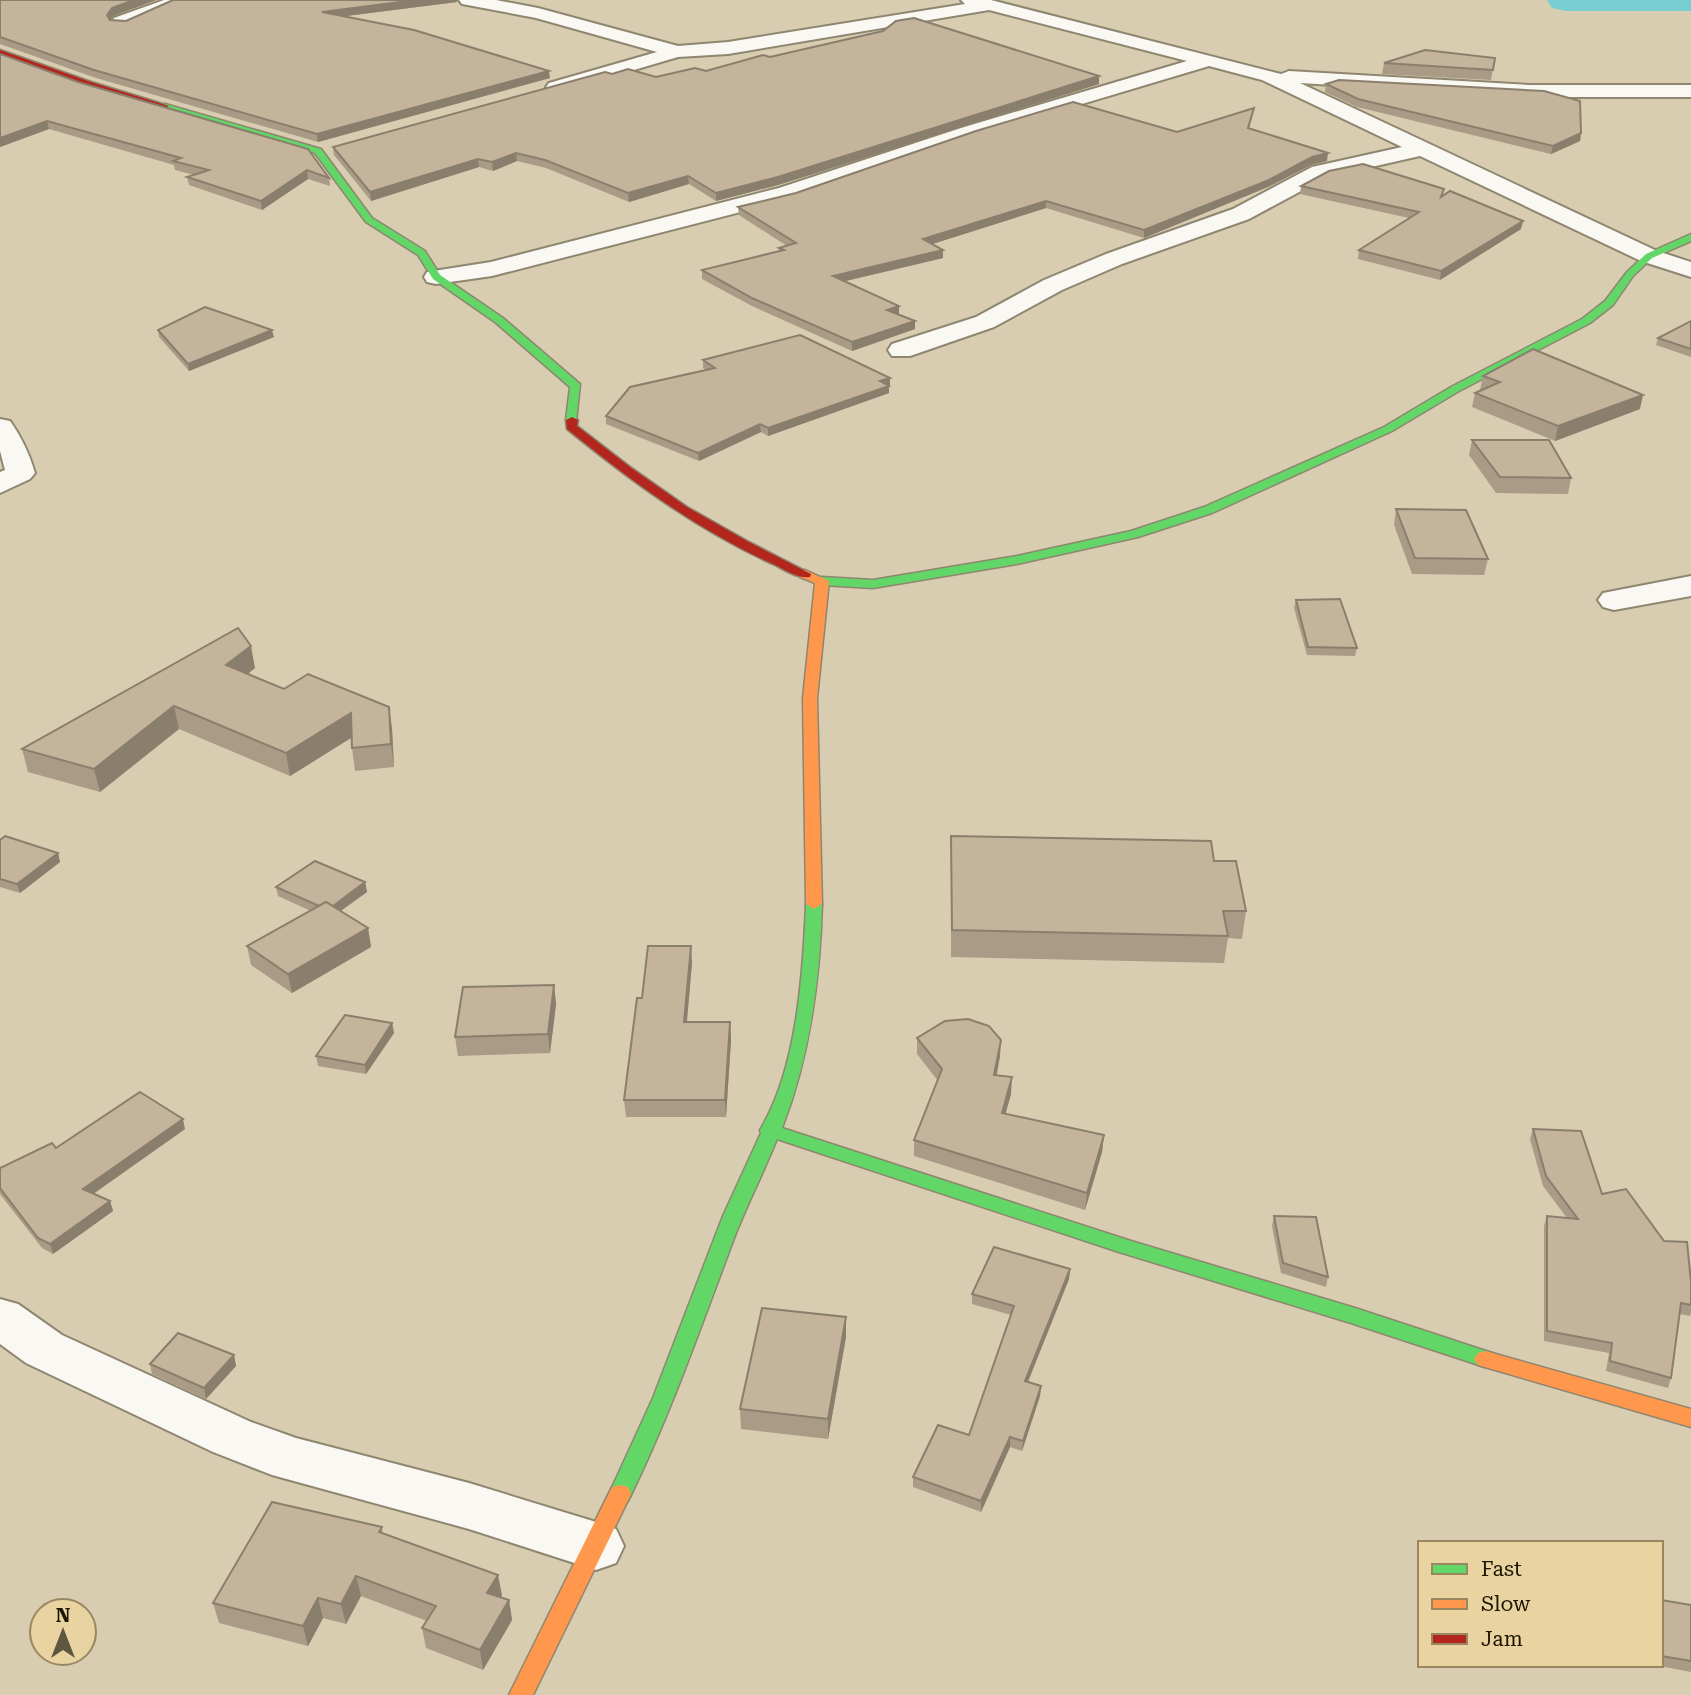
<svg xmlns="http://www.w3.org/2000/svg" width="1691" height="1695" font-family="'Roboto Serif',serif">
  <rect width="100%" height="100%" fill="#d8cdb1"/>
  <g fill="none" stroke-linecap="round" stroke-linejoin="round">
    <!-- river -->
    <polygon fill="#77cdd0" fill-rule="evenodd" points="1547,0 1691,0 1691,11 1566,11 1552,8"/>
    <!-- street casing -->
    <g stroke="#8f8670" stroke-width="4">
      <g id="street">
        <polygon points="164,0 189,0 126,26 114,26 111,22 114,18"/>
        <polygon points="459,0 496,0 538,8 678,46 728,42 965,4 961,0 991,0 1281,74 1289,71 1530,85 1691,85 1691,97 1530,97 1300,83 1657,251 1691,262 1691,277 1641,261 1420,156 1327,177 1249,219 1122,264 1062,290 994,327 910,356 892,356 888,350 892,344 976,317 1044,280 1106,254 1233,209 1312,167 1402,147 1262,80 1209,66 975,136 795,198 492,276 436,284 427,282 424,277 427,272 491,262 779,188 961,128 1187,61 989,10 728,54 678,57 556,93 546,87 549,83 657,52 536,18 462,4"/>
        <path d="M0 419 10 421C22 438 29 453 35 473L30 479 0 493V472L5 470 0 451Z"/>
        <polygon points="1691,576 1691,596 1614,610 1603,607 1598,600 1603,593"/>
        <polygon points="0,1299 18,1304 62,1335 251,1422 296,1438 469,1483 596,1522 616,1529 624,1546 616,1563 596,1570 469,1529 272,1475 213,1452 26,1363 0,1344"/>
      </g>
    </g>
    <!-- fast casing -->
    <g stroke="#8f8670" stroke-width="3">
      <g id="fast">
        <polygon points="165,104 321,149 372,218 425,251 440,275 503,318 580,384 576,422 566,420 570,387 495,322 433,279 418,255 366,222 315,153 162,108"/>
        <polygon points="1691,234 1691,241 1652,258 1633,276 1613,305 1590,323 1459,391 1392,431 1212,513 1138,537 1017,564 873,588 822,585 815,581 822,577 873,580 1017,556 1131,531 1204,507 1384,427 1451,387 1582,319 1605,301 1627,272 1646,254"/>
        <path d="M814 899 822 904C820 981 810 1056 782 1128L1131 1241 1355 1308 1492 1353 1496 1359 1492 1365 1485 1367 1351 1323 1119 1252 777 1139C764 1171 749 1201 736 1233 702 1323 671 1414 628 1501L620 1503 612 1501 609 1494 653 1398 723 1216 761 1133 760 1130C797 1069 803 975 806 904Z"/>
      </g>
    </g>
    <!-- slow casing -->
    <g stroke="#8f8670" stroke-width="3">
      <g id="slow">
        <polygon points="805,570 829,581 817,698 822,904 814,909 806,904 803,698 815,583 800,577 800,571"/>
        <polygon points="1485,1351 1691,1409 1691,1427 1478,1365 1474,1359 1478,1353"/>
        <polygon points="620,1485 628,1487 631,1494 533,1695 509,1695 612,1487"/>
      </g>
    </g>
    <!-- jam casing -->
    <g stroke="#8f8670" stroke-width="3">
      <g id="jam">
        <polygon points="0,50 91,82 169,106 165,108 85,86 0,55"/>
        <path d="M572 417 578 420 577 426 630 467 687 507 747 541 811 574 810 577C798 579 785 570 775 565 699 531 631 481 567 429L566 420Z"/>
      </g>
    </g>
    <!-- street -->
    <use href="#street" fill="#f9f8f3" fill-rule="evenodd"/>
    <!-- fast -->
    <use href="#fast" fill="#63d668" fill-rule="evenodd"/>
    <!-- slow -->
    <use href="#slow" fill="#ff974d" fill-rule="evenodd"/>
    <!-- jam -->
    <use href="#jam" fill="#b3261e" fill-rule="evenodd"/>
  </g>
  <!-- wall -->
  <g fill="#a99b86">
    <polygon points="0,0 156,0 113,16 110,20 126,21 173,0 457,0 457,2 345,16 550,78 318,142 96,78 0,44"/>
    <polygon points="0,54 329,178 330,186 308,179 262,210 189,185 187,177 194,175 175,170 174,165 49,129 0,147"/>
    <polygon points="770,57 1099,84 778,185 716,201 689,184 629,202 546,168 517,161 493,171 479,167 371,201 334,155 333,147 612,74 656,77 706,71"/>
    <polygon points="1495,58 1491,80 1382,74 1384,63"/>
    <polygon points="1326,84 1581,133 1580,141 1551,154 1357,107 1325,92"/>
    <polygon points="1254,108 1249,129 1327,161 1311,165 1268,187 1144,238 1046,208 932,244 943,258 845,281 899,315 915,321 915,329 852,351 752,306 702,279 702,270 779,251 779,248 787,246 739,215 738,207 1177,132"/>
    <polygon points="1301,186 1442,197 1521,229 1440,280 1358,259 1359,250 1409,218 1300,194"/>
    <polygon points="1691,321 1691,357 1656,345 1658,338"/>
    <polygon points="158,330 274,337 189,371 159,337"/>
    <polygon points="703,360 890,378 890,385 889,386 889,393 768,436 761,432 699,461 606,424 606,416 706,370 703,368"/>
    <polygon points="1483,376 1640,409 1555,441 1472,407 1475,393 1480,390"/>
    <polygon points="1472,440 1571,478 1568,494 1496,493 1469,455"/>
    <polygon points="1396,509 1488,559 1484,575 1412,574 1394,525"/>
    <polygon points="1296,600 1357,648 1355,656 1307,655 1294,608"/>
    <polygon points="255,668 248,674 284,689 389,707 392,729 394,767 355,771 352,748 351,738 290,776 179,729 100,792 28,772 22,749"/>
    <polygon points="951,836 1214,861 1246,911 1242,939 1228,938 1224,963 951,957"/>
    <polygon points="0,840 58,853 60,862 20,893 0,887"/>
    <polygon points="365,882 367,892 341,911 368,928 371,947 292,993 251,965 247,946 311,911 278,896 276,887"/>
    <polygon points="692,963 687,1022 730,1022 731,1040 726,1117 626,1117 624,1100 642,998"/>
    <polygon points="554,985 556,1004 550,1053 458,1056 455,1037"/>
    <polygon points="392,1023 394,1033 366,1074 318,1066 316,1056"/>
    <polygon points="917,1038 1000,1056 997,1075 1011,1094 1005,1114 1104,1135 1102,1152 1085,1210 914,1156 914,1140 938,1081 917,1054"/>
    <polygon points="185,1129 93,1194 110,1201 113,1211 53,1254 42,1248 0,1194 0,1168"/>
    <polygon points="1533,1129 1602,1194 1691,1282 1691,1313 1690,1316 1679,1314 1671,1378 1668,1388 1606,1371 1609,1353 1544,1341 1544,1226 1547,1216 1567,1218 1543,1186 1530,1139"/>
    <polygon points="1274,1216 1328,1277 1326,1287 1281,1273 1272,1226"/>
    <polygon points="1070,1269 1069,1279 1028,1382 1041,1386 1040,1396 1022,1451 1010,1447 981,1512 913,1487 913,1477 969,1435 1011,1315 972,1304 972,1294"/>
    <polygon points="846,1337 828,1439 741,1429 740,1409"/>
    <polygon points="234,1355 236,1366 206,1399 152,1374 150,1364"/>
    <polygon points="382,1527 383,1534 502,1595 501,1597 509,1600 512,1620 483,1670 426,1648 422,1628 427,1621 361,1596 346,1624 323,1618 308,1646 219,1623 213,1603"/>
    <polygon points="1661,1600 1691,1605 1691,1672 1654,1665 1661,1665"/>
  </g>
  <!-- shaded-wall -->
  <g fill="#8a7e6d">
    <polygon points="134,0 156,0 113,16 108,22 107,15 112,8"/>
    <polygon points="416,0 457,0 457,2 323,19 322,12"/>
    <polygon points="549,71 550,78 318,142 317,134"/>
    <polygon points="1099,76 1099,84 778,185 716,201 716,193"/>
    <polygon points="47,121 49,129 0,147 0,138"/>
    <polygon points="1581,133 1580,141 1551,154 1553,146"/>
    <polygon points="516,153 517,161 493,171 492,162"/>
    <polygon points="1328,153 1327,161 1311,165 1268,187 1144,238 1144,230 1312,157"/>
    <polygon points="478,159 479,167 371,201 370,192"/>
    <polygon points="307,170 308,179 262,210 261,201"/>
    <polygon points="688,176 689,184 629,202 628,193"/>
    <polygon points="1046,201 1046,208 923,247 923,239"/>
    <polygon points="1523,221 1521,229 1440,280 1441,271"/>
    <polygon points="943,250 943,258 833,284 833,276"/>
    <polygon points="899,306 899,315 887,310"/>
    <polygon points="915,321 915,329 852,351 852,342"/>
    <polygon points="272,330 274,337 189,371 188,364"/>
    <polygon points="890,378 890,385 880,389 880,381"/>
    <polygon points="889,386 889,393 768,436 768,428"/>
    <polygon points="1643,395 1640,409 1555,441 1558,426"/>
    <polygon points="760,424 761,432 699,461 698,453"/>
    <polygon points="251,646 255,668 230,688 226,665"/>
    <polygon points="174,706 179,729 100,792 94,769"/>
    <polygon points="389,707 392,729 394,767 391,744"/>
    <polygon points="351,713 354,736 290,776 286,753"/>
    <polygon points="58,853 60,862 20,893 17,884"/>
    <polygon points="365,882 367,892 329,919 328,909"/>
    <polygon points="368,928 371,947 292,993 288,974"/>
    <polygon points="691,946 692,963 685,1040 684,1022"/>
    <polygon points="554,985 556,1004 550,1053 548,1034"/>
    <polygon points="730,1022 731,1040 726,1117 725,1100"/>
    <polygon points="392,1023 394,1033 366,1074 365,1065"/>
    <polygon points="1001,1040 1000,1056 993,1091 994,1075"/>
    <polygon points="1012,1077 1011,1094 1001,1130 1002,1113"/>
    <polygon points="183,1119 185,1129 86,1199 83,1189"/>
    <polygon points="1104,1135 1102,1152 1085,1210 1087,1193"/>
    <polygon points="110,1201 113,1211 53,1254 50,1244"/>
    <polygon points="1070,1269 1069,1279 1024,1391 1025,1381"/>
    <polygon points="846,1317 846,1337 828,1439 828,1419"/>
    <polygon points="234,1355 236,1366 206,1399 204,1388"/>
    <polygon points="1041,1386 1040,1396 1022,1451 1023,1441"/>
    <polygon points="1010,1437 1010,1447 981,1512 981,1501"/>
    <polygon points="498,1575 502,1595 491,1613 487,1593"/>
    <polygon points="356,1576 361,1596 346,1624 341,1604"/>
    <polygon points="318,1598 323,1618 308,1646 303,1626"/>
    <polygon points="509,1600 512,1620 483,1670 480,1650"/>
  </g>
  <!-- building -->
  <g fill="#c5b49c" stroke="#8a7e6d" stroke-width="2">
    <polygon points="0,0 134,0 112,8 107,15 110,20 126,21 173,0 416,0 322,12 414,30 549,71 317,134 94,70 0,37"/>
    <polygon points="914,18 1099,76 778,177 716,193 688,176 628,193 545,160 516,153 492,162 478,159 370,192 333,147 605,72 612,74 628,69 656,77 695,68 706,71 763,55 770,57 883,31 896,21"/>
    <polygon points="1425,50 1495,58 1493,70 1384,63"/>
    <polygon points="0,54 78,82 308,149 329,178 307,170 261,201 187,177 209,170 173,161 181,158 47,121 0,138"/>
    <polygon points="1339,80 1544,91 1580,101 1581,133 1553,146 1358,99 1326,84"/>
    <polygon points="1073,102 1177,132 1254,108 1248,128 1328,153 1312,157 1269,180 1144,230 1046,201 923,239 943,250 833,276 899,306 887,310 915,321 852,342 752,298 702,270 784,250 779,248 796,243 738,207 796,193 976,131"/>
    <polygon points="1363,164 1444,189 1441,197 1450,191 1523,221 1441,271 1359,250 1419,212 1301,186 1329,171"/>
    <polygon points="205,307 272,330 188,364 158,330"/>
    <polygon points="1691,321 1691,349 1658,338"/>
    <polygon points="800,335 890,378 880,381 889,386 768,428 760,424 698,453 606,416 630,387 715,368 703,360"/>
    <polygon points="1533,349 1643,395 1558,426 1475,393 1500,382 1483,376"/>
    <polygon points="1472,440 1549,440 1571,478 1500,477"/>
    <polygon points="1396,509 1466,510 1488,559 1415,558"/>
    <polygon points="1340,599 1357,648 1308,647 1296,600"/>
    <polygon points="238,628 251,646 226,665 284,689 308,674 389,707 391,744 352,748 351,713 286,753 174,706 94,769 22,749"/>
    <polygon points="5,836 58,853 17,884 0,879 0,840"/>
    <polygon points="951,836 1211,841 1214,861 1236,861 1246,911 1223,911 1228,936 952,930"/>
    <polygon points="315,861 365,882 333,906 326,902 319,906 276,887"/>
    <polygon points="326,902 368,928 288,974 247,946"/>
    <polygon points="648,946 691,946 684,1022 730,1022 725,1100 624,1100 637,998 642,998"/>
    <polygon points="554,985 548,1034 455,1037 463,987"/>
    <polygon points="345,1015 392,1023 365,1065 316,1056"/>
    <polygon points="968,1019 989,1026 1001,1040 994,1075 1012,1077 1002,1113 1104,1135 1087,1193 914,1140 942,1069 917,1038 945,1021"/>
    <polygon points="140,1092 183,1119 83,1189 110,1201 50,1244 38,1238 0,1188 0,1168 52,1143 56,1148"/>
    <polygon points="1533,1129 1581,1131 1602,1194 1626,1189 1664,1241 1687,1242 1691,1282 1691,1305 1681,1303 1671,1378 1610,1361 1612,1343 1547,1331 1547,1216 1578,1219 1546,1176"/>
    <polygon points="1274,1216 1316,1217 1328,1277 1283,1263"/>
    <polygon points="994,1247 1070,1269 1025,1381 1041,1386 1023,1441 1010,1437 981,1501 913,1477 938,1425 969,1435 1014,1306 972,1294"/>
    <polygon points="762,1308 846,1317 828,1419 740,1409"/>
    <polygon points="178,1333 234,1355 204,1388 150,1364"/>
    <polygon points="272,1502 382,1527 379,1532 498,1575 487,1593 509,1600 480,1650 422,1628 436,1606 356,1576 341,1604 318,1598 303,1626 213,1603"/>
    <polygon points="1661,1600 1691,1605 1691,1661 1661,1656"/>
  </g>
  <!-- legend -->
  <rect x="1418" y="1541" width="245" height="126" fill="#e9d3a0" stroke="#988761" stroke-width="2"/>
  <rect x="1432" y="1564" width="35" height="10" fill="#63d668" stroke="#988761" stroke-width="2"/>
  <text x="1481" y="1576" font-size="21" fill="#1e1603">Fast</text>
  <rect x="1432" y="1599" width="35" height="10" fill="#ff974d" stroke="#988761" stroke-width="2"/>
  <text x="1481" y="1611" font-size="21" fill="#1e1603">Slow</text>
  <rect x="1432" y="1634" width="35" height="10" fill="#b3261e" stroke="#988761" stroke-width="2"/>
  <text x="1481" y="1646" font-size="21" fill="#1e1603">Jam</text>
  <!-- north arrow -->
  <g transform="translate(63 1632)"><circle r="33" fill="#e9d3a0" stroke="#988761" stroke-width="2"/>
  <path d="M0-5L12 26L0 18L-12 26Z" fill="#5f5640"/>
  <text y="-10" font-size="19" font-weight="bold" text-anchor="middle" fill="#1e1603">N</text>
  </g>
</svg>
